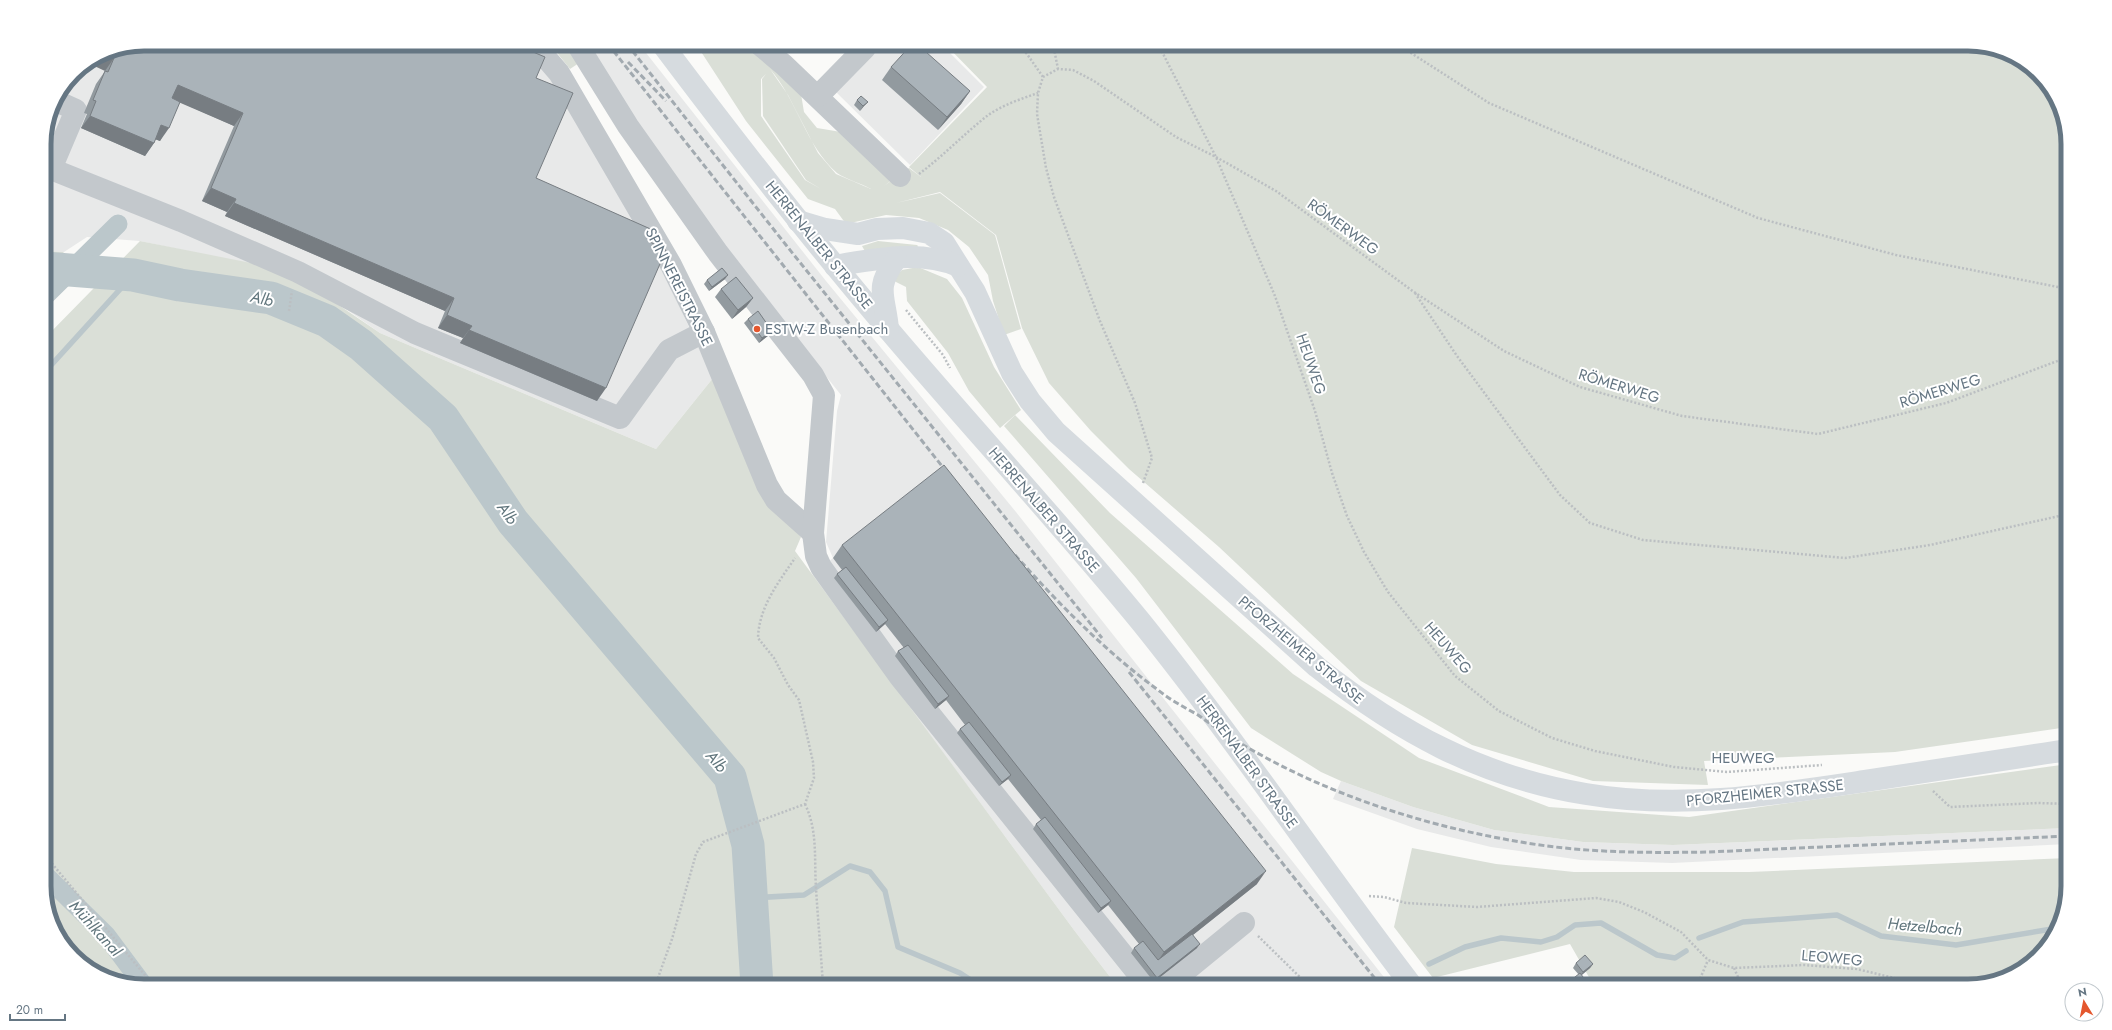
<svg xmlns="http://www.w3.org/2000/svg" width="2112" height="1030" font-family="Jost,sans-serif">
  <rect width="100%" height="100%" fill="#fafaf8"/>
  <!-- built -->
  <g fill="#e8e9e9">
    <polygon points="144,44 520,44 552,78 665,276 713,378 656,449 380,333 296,274 140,241 87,237 64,252 44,251 44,138 54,100 73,73 106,52"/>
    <polygon points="583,44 639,44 826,281 1016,512 1391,986 1117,986 1074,930 812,575 833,558 826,542 837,411 841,395 733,259"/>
    <polygon points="877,44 941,44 984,87 910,165 834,90"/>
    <polygon points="1341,781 1413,807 1494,830 1583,842 1673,845 2068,828 2068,844 1672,863 1581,860 1491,847 1417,829 1333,799"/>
  </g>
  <!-- green -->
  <g fill="#dadfd7" fill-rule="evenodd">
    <polygon points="550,44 572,44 582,61 570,69"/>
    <path d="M696 44H749L800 88 804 112 817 128 841 132 893 179 884 186 909 168 921 177 909 167 987 87 945 44H1968L2012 54 2051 88 2068 138V727L1895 752 1704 761 1708 785 1593 781 1472 745 1361 681 1219 547 1129 469 1091 431 1049 383 1022 328 996 235 940 192 896 203 940 193 995 235 1021 329 1004 335 993 301 988 275 969 247 948 230 919 218 886 215 846 224 835 209 808 199 800 189 746 121ZM770 69C797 100 806 146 837 173 847 180 861 183 871 189L836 174 818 153 788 95ZM766 74 762 79 763 116 806 180 821 189 805 180 761 116V79Z"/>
    <polygon points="140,241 287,270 380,333 656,449 713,378 764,494 801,537 795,551 1074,930 1117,986 144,986 100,976 61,942 44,893 44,339"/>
    <polygon points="878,241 917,245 918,246 917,248 866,253 862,246"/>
    <polygon points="44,251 64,252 44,272"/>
    <polygon points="918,267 947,279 962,298 994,367 1021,410 1000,428 969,391 948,353 907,301 906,287 892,280 902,270"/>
    <polygon points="1015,415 1110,513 1293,674 1419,758 1549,807 1689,817 2068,764 2068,828 1673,845 1583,842 1494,830 1413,807 1341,781 1321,772 1251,728 1136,578 1004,426"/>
    <polygon points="1412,848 1496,864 1574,872 1749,872 2068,858 2068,886 2058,930 2023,969 1968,986 1594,986 1570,944 1433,978 1394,927"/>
  </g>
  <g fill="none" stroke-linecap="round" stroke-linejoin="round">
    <!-- stream -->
    <g stroke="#bbc7cb" stroke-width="5.5">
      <polyline points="44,373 133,275"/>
      <polyline points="751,898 804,895 850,866 870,872 885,891 898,947 960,973 980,986"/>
      <polyline points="1699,938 1743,922 1837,915 1881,936 1956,945 2058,928"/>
      <polyline points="1429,964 1465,947 1501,938 1541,942 1557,937 1575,925 1601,923 1657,955 1675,958 1686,951"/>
    </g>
    <!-- canal -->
    <g stroke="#bbc7cb" stroke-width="19">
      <polyline points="44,297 118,224"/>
      <polyline points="44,874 106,935 144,986"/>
    </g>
    <!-- river -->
    <polyline stroke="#bbc7cb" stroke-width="33" points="44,268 133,275 180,285 271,298 327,321 361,345 443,418 513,522 730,777 748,845 757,986"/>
    <!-- path -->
    <g stroke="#bbbfc2" stroke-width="2.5" stroke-dasharray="2 2" stroke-linecap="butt">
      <polyline points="1017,44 1027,54 1043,77"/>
      <polyline points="1053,44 1058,69"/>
      <polyline points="1158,44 1216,157 1275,296 1315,411 1332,473 1347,516 1364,552 1388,592 1455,676 1499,711 1552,738 1595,751 1674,767 1727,772 1822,765"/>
      <polyline points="1397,44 1489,103 1758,218 1896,255 2068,289"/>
      <path d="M919 174C943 156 964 134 987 116 1002 105 1021 99 1038 93"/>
      <polyline points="1415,293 1457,356 1560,495 1590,523 1643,540 1845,558 1930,545 2068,514"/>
      <polyline points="906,310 943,355 950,368"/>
      <polyline points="289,311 292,291"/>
      <polyline points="1143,483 1152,458 1135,403 1100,321 1054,197 1046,168 1037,114 1038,93 1043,77 1058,69 1073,70 1094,81 1176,137 1216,157 1276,191 1414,292 1504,351 1580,387 1682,416 1818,434 1946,403 2068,357"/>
      <polyline points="1933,791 1950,807 2038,803 2068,804"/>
      <path d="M805 804C818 831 814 859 816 888 818 921 821 953 823 986"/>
      <polyline points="44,854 154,986"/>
      <polyline points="1369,896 1384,897 1406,903 1477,907 1596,898 1619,902 1644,912 1681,932 1708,960 1734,968 1804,965 1857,969 1927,986"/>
      <polyline points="1258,936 1309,986"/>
      <polyline points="1734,968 1742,986"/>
      <path d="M655 986 672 939 696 854 703 842 805 804 814 778 813 762 799 700 788 685 774 658 758 638C759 607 778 583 795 558"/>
      <polyline points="1697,986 1708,960"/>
    </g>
    <!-- minor -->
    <g stroke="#c3c8cc" stroke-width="22">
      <polyline points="534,44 559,73 671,265 704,332 767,485 776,500 813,533"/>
      <polyline points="577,44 628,126 718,253 813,375 824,395 813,533 816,556 821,567 900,677 1148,986"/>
      <polyline points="759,44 784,65 900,176"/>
      <polyline points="818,96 865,48 865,44"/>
      <polyline points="54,100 76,110 51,169 181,221 298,272 415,333 620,418 669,350 704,332"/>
      <polyline points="1167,986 1244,923"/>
    </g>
    <!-- major -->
    <g stroke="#d6dbdf" stroke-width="22">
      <path d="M662 44C735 141 809 237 888 329 971 427 1059 522 1141 622 1236 740 1320 866 1412 986"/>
      <path d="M798 221 825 229 858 234 877 229 903 228 929 233 944 243 975 292 1012 373 1030 401 1056 432 1317 667C1399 732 1481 777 1586 794 1679 810 1772 795 1865 781 1932 771 2000 760 2068 750"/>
      <path d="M835 266C874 259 921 250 958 266"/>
      <path d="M888 329C885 295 874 289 896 259"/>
    </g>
    <!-- rail -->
    <g stroke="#a2aab0" stroke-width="3" stroke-dasharray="6 3" stroke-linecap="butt">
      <polyline points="608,44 949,475"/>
      <polyline points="627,44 786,245 1102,638"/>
      <polyline points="628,62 666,101"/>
      <path d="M1015 555C1059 604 1105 651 1158 690 1170 700 1184 707 1198 715 1212 725 1226 735 1240 743 1325 794 1424 826 1521 842 1583 853 1646 853 1709 852L2068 836"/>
      <polyline points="1129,672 1381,986"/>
    </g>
  </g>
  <!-- wall -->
  <g fill="#929a9f">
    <polygon points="106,52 536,78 536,178 650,242 597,401 460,343 463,338 438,328 445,311 225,216 227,212 202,201 234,126 180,102 160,141 155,139 154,143 145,156 81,128 87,114 84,113 96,84 103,74 105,71"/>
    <polygon points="891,67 970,91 961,104 938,130 882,80"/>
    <polygon points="857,100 868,102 864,106 860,111 854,105"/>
    <polygon points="725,279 709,291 704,284 707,280"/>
    <polygon points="721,289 753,298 746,307 732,319 715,297"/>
    <polygon points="748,319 772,331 769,335 759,343 744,323"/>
    <polygon points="842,545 1257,884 1193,935 1197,948 1154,982 1131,953 1134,948 1139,944 1108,905 1098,913 1033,829 1036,824 1041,820 1008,779 999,786 957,733 960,729 965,725 946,700 935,709 895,656 898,651 904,648 885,624 876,632 834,578 837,574 842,570 833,558"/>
    <polygon points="1576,963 1593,964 1590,968 1582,975 1579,975 1573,968"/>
  </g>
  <!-- shaded-wall -->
  <g fill="#777d82">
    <polygon points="103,53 114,58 105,71 88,63"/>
    <polygon points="178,85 243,113 234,126 169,98"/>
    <polygon points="970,91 961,104 938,130 947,117"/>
    <polygon points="868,102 864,106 860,111 863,106"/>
    <polygon points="90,116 154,143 145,156 81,128"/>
    <polygon points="161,125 169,128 160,141 152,138"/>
    <polygon points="211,188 236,199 227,212 202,201"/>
    <polygon points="234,203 454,298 445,311 225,216"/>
    <polygon points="728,275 725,279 709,291 712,287"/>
    <polygon points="753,298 746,307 732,319 738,310"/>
    <polygon points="447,315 472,326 463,338 438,328"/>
    <polygon points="469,330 606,388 597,401 460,343"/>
    <polygon points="772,331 769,335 759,343 762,338"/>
    <polygon points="888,620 885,624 876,632 879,627"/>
    <polygon points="949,696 946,700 935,709 938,704"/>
    <polygon points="1011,775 1008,779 999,786 1002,782"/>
    <polygon points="1266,871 1257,884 1155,965 1164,952"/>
    <polygon points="1111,901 1108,905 1098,913 1101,908"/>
    <polygon points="1200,944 1197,948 1154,982 1157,978"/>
    <polygon points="1593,964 1590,968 1580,976 1583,972"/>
  </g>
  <!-- building -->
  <g fill="#aab3b9" stroke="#777d82">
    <polygon points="144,44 514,44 545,57 536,78 573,93 536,178 655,231 650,242 666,250 606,388 469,330 472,326 447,315 454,298 234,203 236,199 211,188 243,113 178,85 172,98 180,102 169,128 161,125 154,143 90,116 96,101 93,100 105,71 108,72 114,58 103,53 106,52"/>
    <polygon points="912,44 917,44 970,91 947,117 891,67"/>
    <polygon points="861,96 868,102 863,106 857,100"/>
    <polygon points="722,268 728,275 712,287 707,280"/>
    <polygon points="736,277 753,298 738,310 721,289"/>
    <polygon points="758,311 772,331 762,338 748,319"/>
    <polygon points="944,465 1266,871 1164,952 842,545"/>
    <polygon points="846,567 888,620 879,627 837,574"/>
    <polygon points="908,645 949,696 938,704 898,651"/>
    <polygon points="969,722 1011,775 1002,782 960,729"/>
    <polygon points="1045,817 1111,901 1101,908 1036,824"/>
    <polygon points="1192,934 1200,944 1157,978 1134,948 1143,941 1158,960"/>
    <polygon points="1585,955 1593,964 1583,972 1576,963"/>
    <polygon points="1580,973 1590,986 1558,986 1568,979 1570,981"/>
  </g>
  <!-- markers -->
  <circle fill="#e4572e" stroke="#fff" stroke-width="1.5" cx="757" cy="329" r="4"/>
  <g text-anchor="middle" stroke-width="4" stroke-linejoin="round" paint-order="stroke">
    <!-- street labels -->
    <g font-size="15" fill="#657683" stroke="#fff">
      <text transform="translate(1343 227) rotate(36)" y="5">RÖMERWEG</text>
      <text transform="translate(819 245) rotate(51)" y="5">HERRENALBER STRASSE</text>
      <text transform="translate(679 287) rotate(63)" y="5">SPINNEREISTRASSE</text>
      <text transform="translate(1311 364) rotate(71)" y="5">HEUWEG</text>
      <text transform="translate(1619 386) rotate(17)" y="5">RÖMERWEG</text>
      <text transform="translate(1940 391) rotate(-17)" y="5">RÖMERWEG</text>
      <text transform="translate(1044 510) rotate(49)" y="5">HERRENALBER STRASSE</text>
      <text transform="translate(1448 648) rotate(49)" y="5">HEUWEG</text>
      <text transform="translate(1301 650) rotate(40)" y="5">PFORZHEIMER STRASSE</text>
      <text x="1743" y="763">HEUWEG</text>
      <text transform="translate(1247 762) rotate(54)" y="5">HERRENALBER STRASSE</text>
      <text transform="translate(1765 793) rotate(-6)" y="5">PFORZHEIMER STRASSE</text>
      <text transform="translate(1832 958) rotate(5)" y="5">LEOWEG</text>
    </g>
    <!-- poi labels -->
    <g font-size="15" fill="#657683" stroke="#fff" text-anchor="start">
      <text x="765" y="334">ESTW-Z Busenbach</text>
    </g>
    <!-- water labels -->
    <g font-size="16" font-style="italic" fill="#60757c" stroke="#fff">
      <text transform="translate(262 298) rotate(12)" y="6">Alb</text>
      <text transform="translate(508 513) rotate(54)" y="6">Alb</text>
      <text transform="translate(717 761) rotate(50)" y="6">Alb</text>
      <text transform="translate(1925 926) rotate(5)" y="6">Hetzelbach</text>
      <text transform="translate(96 928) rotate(48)" y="6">Mühlkanal</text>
    </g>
  </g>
  <!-- crop -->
  <path d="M0 0H2112V1030H0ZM144 51H1968A93 93 0 0 1 2061 144V886A93 93 0 0 1 1968 979H144A93 93 0 0 1 51 886V144A93 93 0 0 1 144 51Z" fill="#fff" fill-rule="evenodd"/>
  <path fill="none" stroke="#657683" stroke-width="5" d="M144 51H1968A93 93 0 0 1 2061 144V886A93 93 0 0 1 1968 979H144A93 93 0 0 1 51 886V144A93 93 0 0 1 144 51Z"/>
  <!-- north arrow -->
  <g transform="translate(2084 1002) rotate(350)"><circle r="19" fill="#ffffff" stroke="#c1c8cd"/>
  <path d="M0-3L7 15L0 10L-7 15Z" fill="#e4572e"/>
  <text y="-6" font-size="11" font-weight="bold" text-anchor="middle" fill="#657683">N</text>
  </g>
  <!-- scale -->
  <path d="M10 1014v6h55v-6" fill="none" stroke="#657683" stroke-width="2"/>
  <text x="16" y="1014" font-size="12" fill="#657683" stroke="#ffffff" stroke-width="3" paint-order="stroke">20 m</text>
</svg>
